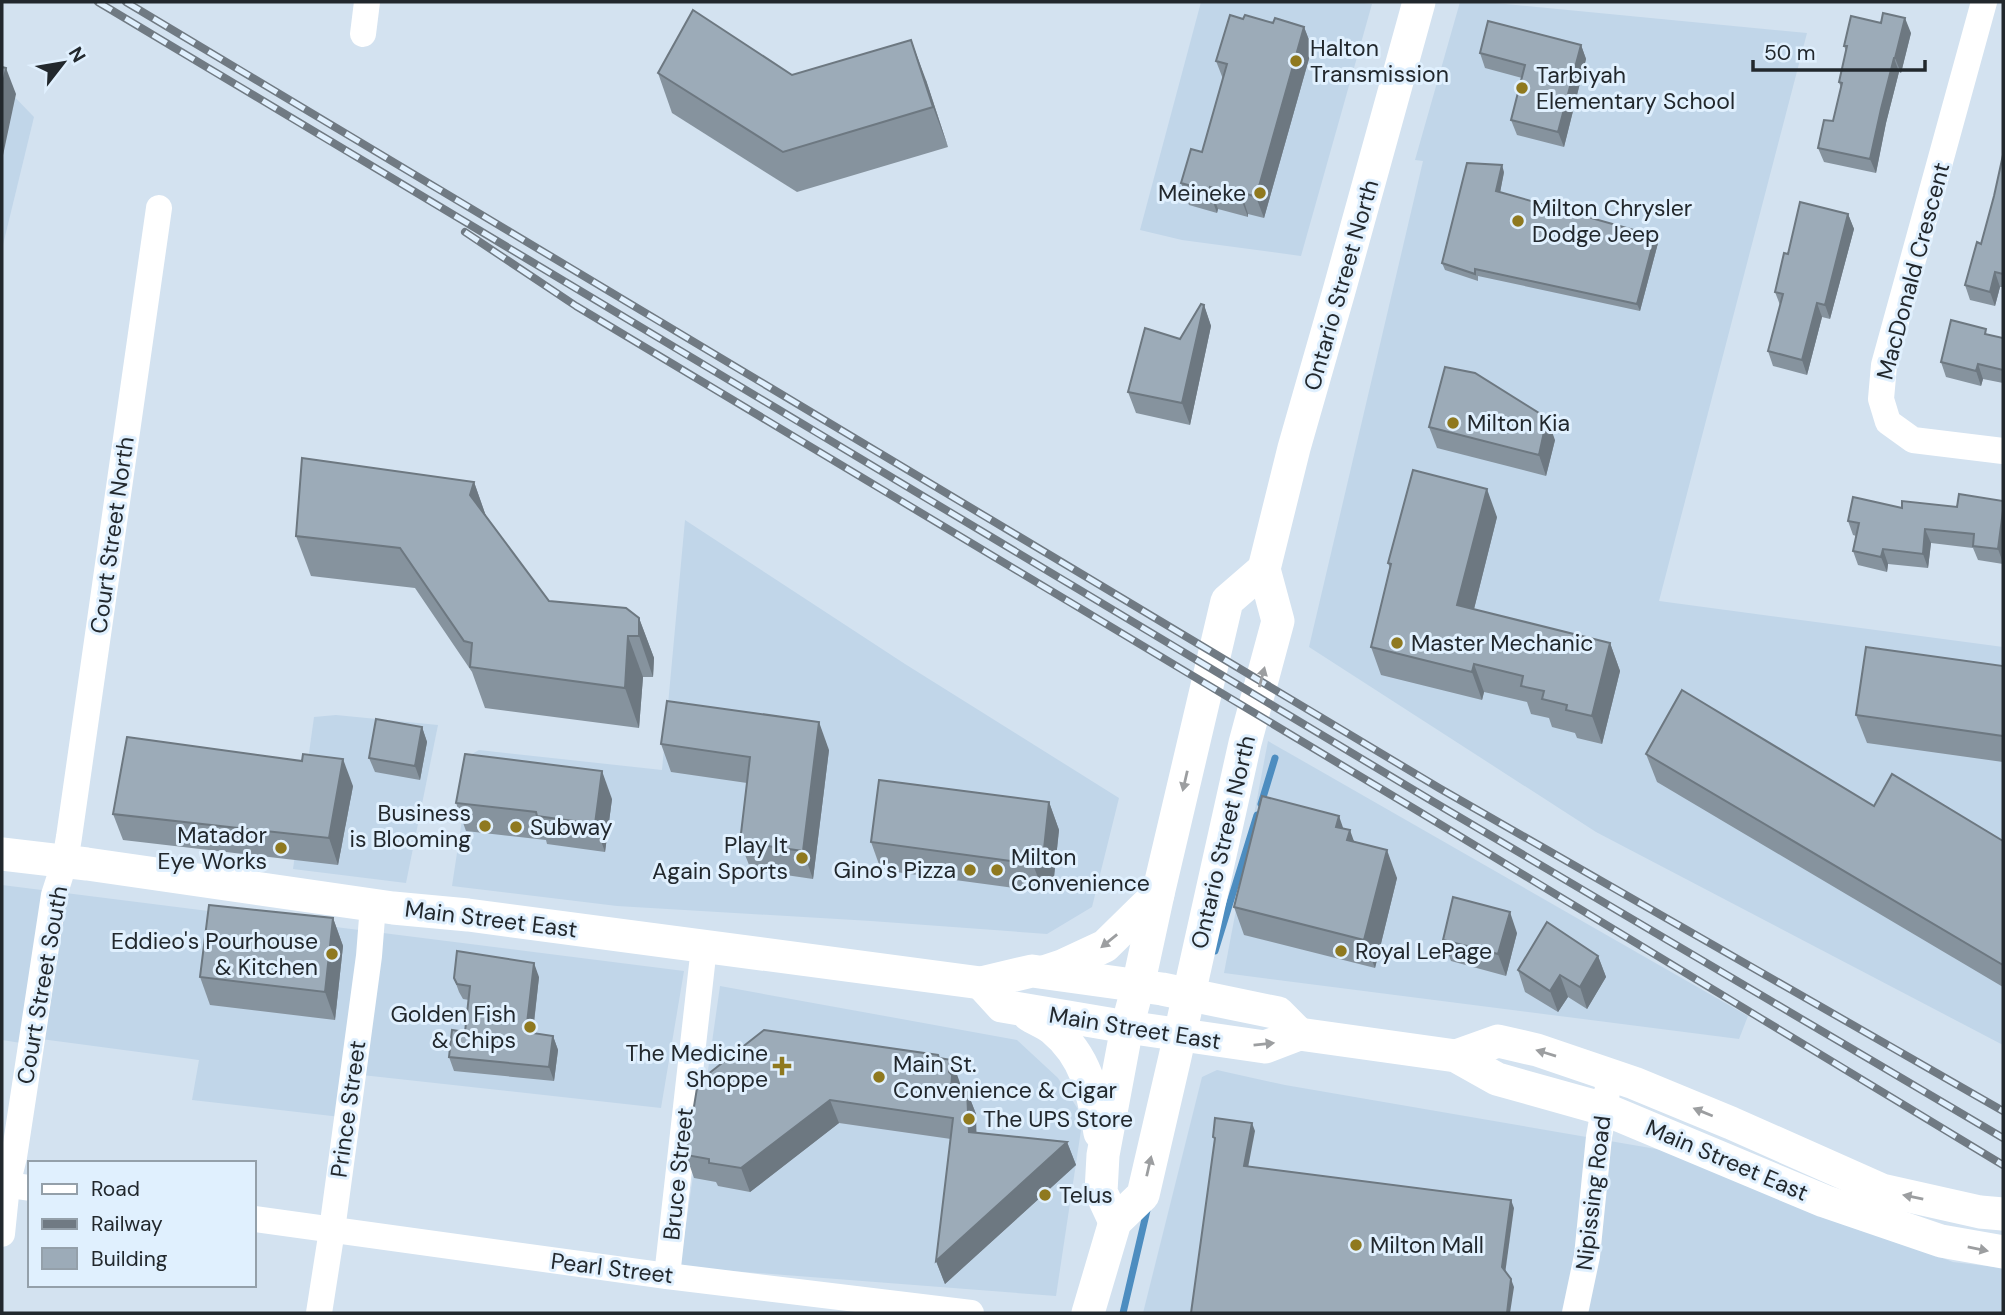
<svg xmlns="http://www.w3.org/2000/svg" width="2005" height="1315" font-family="'DM Sans',sans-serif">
  <rect width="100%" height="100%" fill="#d3e2f0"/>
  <!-- built -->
  <g fill="#c1d6e9">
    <polygon points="1201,2 1356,2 1372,4 1301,256 1182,240 1140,230"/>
    <polygon points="1460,2 1485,2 1807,33 1659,601 2003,647 2003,1045 1596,832 1309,647 1423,161 1415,160"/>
    <polygon points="2,84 34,117 2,249"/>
    <polygon points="685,520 905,664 1119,798 1092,907 1047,934 871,921 617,906 452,886 472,754 479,750 662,770"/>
    <polygon points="336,715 438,725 406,883 293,869 314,717"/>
    <polygon points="1268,741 1748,1016 1739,1039 1224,973"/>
    <polygon points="2,885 684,971 661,1108 362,1075 358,1119 192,1100 199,1060 41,1039 40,1046 2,1040"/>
    <polygon points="720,986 1017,1040 1058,1078 1083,1117 1056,1296 680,1267"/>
    <polygon points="1217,1070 1285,1085 1662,1150 1953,1262 2003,1268 2003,1313 1143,1313 1202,1077"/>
  </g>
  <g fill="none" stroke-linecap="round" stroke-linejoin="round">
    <!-- stream -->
    <g stroke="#4d8dc0" stroke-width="7">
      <polyline points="1261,804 1275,758"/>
      <polyline points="1215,951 1257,815"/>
      <polyline points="1123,1313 1148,1206"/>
    </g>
    <!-- minor -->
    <g stroke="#fff" stroke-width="26">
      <polyline points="1984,2 1884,365 1881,399 1888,422 1913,440 2003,451"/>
      <polyline points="363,34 367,2"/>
      <polyline points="2,1184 30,1188"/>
      <polyline points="254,1219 667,1276 971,1313"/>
      <polyline points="2,1234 7,1185 14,1157 54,895 65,861 69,837 159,208"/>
      <polyline points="667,1276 704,947"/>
      <polyline points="319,1313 332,1230 369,956 373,905"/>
      <polyline points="1575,1313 1587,1256 1599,1137 1607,1092"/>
    </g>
    <!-- major -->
    <g stroke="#fff" stroke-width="33">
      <polyline points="2,854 87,864 393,908 468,915 981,983 1032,971 1162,989 1278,1013 1299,1034"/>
      <polyline points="1044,972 1062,966 1105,946 1158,894"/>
      <polyline points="981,983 1002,1006 1127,1027 1265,1047 1299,1034 1456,1056 1497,1079 1604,1109 1824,1201 1941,1241 2003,1252"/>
      <path d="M1029 1015C1037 1020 1046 1023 1053 1029 1087 1057 1093 1093 1100 1133"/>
      <polyline points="1456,1056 1498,1041 1537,1050 1634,1083 1731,1123 1882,1190 1980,1212 2003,1214"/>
      <polyline points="1115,1222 1101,1192 1103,1155 1127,1027 1138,986 1158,894 1227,601 1264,569"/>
      <polyline points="1088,1313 1115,1222 1143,1195 1175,1057 1245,743 1278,621 1264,569 1294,448 1339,291 1419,2"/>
    </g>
    <!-- rail casing -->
    <g stroke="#707a83" stroke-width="8">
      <g id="rail">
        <polyline points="98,2 1432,801 2003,1138"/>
        <polyline points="126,2 1439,788 2003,1111"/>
        <polyline points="465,232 576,306 1423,814 2003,1165"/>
      </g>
    </g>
    <!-- rail -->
    <use href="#rail" stroke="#e0f0fe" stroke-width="5" stroke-dasharray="16" stroke-linecap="butt"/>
  </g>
  <!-- wall -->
  <g fill="#86939e">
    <polygon points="1243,19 1304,27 1312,48 1264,218 1248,214 1248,217 1218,209 1217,213 1189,205 1181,183 1202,152 1223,79 1216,61"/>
    <polygon points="1911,33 1901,73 1899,72 1886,123 1876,173 1824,162 1818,148 1833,121 1841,88 1839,82 1846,51 1844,46"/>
    <polygon points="1581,45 1586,59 1564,147 1517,135 1511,120 1522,78 1485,68 1480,53"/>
    <polygon points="658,73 792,75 926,80 948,147 797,192 672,113"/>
    <polygon points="2003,155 2003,287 2000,287 1995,306 1970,300 1965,285 1981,244 1994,196"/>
    <polygon points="1504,172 1500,192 1658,243 1640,311 1478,276 1478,281 1445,270 1442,263"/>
    <polygon points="1848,214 1854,229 1830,319 1822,317 1807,375 1773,366 1768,351 1780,305 1775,292 1788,254"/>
    <polygon points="1204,305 1211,326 1190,425 1136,413 1128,392 1180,339"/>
    <polygon points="1988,335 2003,338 2003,383 1983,379 1981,386 1946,377 1941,362"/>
    <polygon points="1429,427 1555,440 1546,476 1437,448"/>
    <polygon points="474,482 487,519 549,601 639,618 654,658 653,677 643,677 639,728 485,708 472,672 415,588 311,576 296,536"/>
    <polygon points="2003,501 2003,564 1978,560 1973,548 1931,543 1928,568 1888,564 1887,572 1858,565 1853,551 1856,536 1853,535 1848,521 1902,508 1957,507"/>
    <polygon points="1497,517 1474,609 1610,643 1620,671 1602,744 1577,738 1575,733 1552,727 1549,718 1531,714 1527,702 1484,692 1482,700 1381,675 1371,647 1390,568 1388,563"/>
    <polygon points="2003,666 2003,762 1867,743 1856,715"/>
    <polygon points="422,727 427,742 420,780 375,772 369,758"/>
    <polygon points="661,744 829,750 813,879 751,870 740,842 747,783 671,772"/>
    <polygon points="1646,754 1874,806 2003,841 2003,987 1657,782"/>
    <polygon points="353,786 338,865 123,840 113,814"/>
    <polygon points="612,799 605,852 547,844 546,840 466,831 456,803"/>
    <polygon points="1049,802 1059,830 1053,886 1043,892 881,870 871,842"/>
    <polygon points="1344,829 1354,841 1397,878 1375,968 1244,935 1234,907"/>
    <polygon points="333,918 343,946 335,1020 210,1005 200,977"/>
    <polygon points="1517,933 1506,976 1451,961 1443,940"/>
    <polygon points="1598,956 1606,977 1587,1009 1568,997 1558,1012 1525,992 1518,970"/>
    <polygon points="539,977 533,1033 553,1036 558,1050 554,1081 454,1071 449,1057 465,1032 469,1000 463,999 459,992 454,978"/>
    <polygon points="698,1082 960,1083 958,1090 967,1091 976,1114 976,1133 1067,1142 1076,1165 945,1284 936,1261 951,1139 839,1123 750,1192 718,1186 716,1182 694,1178 686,1155"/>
  </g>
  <!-- shaded-wall -->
  <g fill="#6d7881">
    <polygon points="1905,18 1911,33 1901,73 1895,58"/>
    <polygon points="1304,27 1312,48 1264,218 1256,197"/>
    <polygon points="911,40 926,80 948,147 933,107"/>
    <polygon points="1581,45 1586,59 1564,147 1558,132"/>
    <polygon points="1894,58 1899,72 1886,123 1876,173 1870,159 1881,109"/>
    <polygon points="6,68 16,94 2,160 2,89"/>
    <polygon points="1502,165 1504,172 1499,198 1496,191"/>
    <polygon points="1210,187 1218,209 1217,213 1209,191"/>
    <polygon points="1241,192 1248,214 1248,217 1240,196"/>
    <polygon points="1848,214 1854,229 1830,319 1825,305"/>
    <polygon points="1655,236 1658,243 1640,311 1637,304"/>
    <polygon points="1995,272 2000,287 1995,306 1990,292"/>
    <polygon points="1817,303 1822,317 1807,375 1802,360"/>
    <polygon points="1204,305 1211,326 1190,425 1182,403"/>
    <polygon points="1978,364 1983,379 1981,386 1976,371"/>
    <polygon points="1547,418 1555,440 1546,476 1539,455"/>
    <polygon points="474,482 488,522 470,495"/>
    <polygon points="1487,489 1497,517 1468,633 1457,605"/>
    <polygon points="2003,511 2003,563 1998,549"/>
    <polygon points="1925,529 1931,543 1928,568 1923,554"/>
    <polygon points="1883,549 1888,564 1887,572 1881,557"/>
    <polygon points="639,618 654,658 653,677 639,636"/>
    <polygon points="628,636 643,677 639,728 625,688"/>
    <polygon points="1610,643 1620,671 1602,744 1592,716"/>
    <polygon points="1474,664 1484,692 1482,700 1472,672"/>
    <polygon points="819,722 829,750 813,879 803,851"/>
    <polygon points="422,727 427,742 420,780 415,766"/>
    <polygon points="343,759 353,786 338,865 329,838"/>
    <polygon points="602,771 612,799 605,852 595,824"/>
    <polygon points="1049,802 1059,830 1053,886 1043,892 1033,864"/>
    <polygon points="1339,816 1347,839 1350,830 1360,858 1336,827"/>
    <polygon points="1387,850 1397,878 1375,968 1364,940"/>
    <polygon points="1510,912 1517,933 1506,976 1498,954"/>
    <polygon points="333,918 343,946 335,1020 325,992"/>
    <polygon points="1598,956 1606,977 1587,1009 1580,987"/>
    <polygon points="534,963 539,977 531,1047 526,1032"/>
    <polygon points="1560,975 1568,997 1558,1012 1550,991"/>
    <polygon points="553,1036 558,1050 554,1081 549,1067"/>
    <polygon points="952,1060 960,1083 958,1092 951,1090 949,1072"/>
    <polygon points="967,1091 976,1114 977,1155 969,1132"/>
    <polygon points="830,1100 839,1123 750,1192 741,1168"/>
    <polygon points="1252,1123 1255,1131 1247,1173 1244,1166"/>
    <polygon points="1067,1142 1076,1165 945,1284 936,1261"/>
    <polygon points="1511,1200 1514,1208 1505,1274 1502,1267"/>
    <polygon points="1511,1279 1514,1287 1510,1313 1507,1313"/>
  </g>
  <!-- building -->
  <g fill="#9cabb8" stroke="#6d7881" stroke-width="2">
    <polygon points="693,10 792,75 911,40 933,107 783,152 658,73"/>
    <polygon points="1883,13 1905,18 1895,58 1894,58 1881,109 1870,159 1818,148 1824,120 1833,121 1842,83 1839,82 1847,46 1844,46 1851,16 1881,23"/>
    <polygon points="1230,15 1243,19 1245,15 1273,23 1275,18 1304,27 1256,197 1241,192 1240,196 1210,187 1209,191 1181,183 1191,149 1202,152 1227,64 1216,61"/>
    <polygon points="1488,21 1581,45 1558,132 1511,120 1525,65 1480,53"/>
    <polygon points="2,67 6,68 2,89"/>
    <polygon points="2003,155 2003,274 1995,272 1990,292 1965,285 1977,242 1981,244 1994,196"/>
    <polygon points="1467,163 1502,165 1496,191 1655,236 1637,304 1475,269 1475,274 1442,263"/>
    <polygon points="1800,202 1848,214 1825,305 1817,303 1802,360 1768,351 1783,294 1775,292 1784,253 1788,254"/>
    <polygon points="1201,304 1204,305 1182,403 1128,392 1145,328 1180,339"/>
    <polygon points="1951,320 1986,329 1985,334 2003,338 2003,370 1978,364 1976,371 1941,362"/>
    <polygon points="1445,367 1475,373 1547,418 1539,455 1429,427"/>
    <polygon points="302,458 474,482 470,495 549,601 626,608 639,618 639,636 628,636 625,688 470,667 472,643 464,641 400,548 296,536"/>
    <polygon points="1413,470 1487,489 1457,605 1610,643 1592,716 1566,710 1567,705 1542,699 1544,691 1521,686 1523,676 1474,664 1472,672 1371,647 1391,564 1388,563"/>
    <polygon points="1959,494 2003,501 2003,511 1998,549 1973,546 1974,534 1925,529 1923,554 1883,549 1881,557 1853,551 1859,523 1848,521 1853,497 1902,508 1902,501 1957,507"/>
    <polygon points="1866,647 2003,666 2003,736 1856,715"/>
    <polygon points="1682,690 1874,806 1892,774 2003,841 2003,965 1646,754"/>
    <polygon points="667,701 819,722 803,851 740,842 750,757 661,744"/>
    <polygon points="376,719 422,727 415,766 369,758"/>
    <polygon points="127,737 302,761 303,754 343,759 329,838 113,814"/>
    <polygon points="465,754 602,771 595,824 537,816 536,812 456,803"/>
    <polygon points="879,780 1049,802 1043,858 1033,864 871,842"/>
    <polygon points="1262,796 1339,816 1336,827 1350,830 1347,840 1387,850 1364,940 1234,907"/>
    <polygon points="1453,897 1510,912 1498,954 1443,940"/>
    <polygon points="209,905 333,918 325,992 200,977"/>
    <polygon points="1547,922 1598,956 1580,987 1560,975 1550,991 1518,970"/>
    <polygon points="457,951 534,963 526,1032 553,1036 549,1067 449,1057 452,1030 465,1032 470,986 457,984 454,978"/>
    <polygon points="764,1030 938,1055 939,1058 952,1060 949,1072 952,1075 951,1090 967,1091 969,1132 1067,1142 936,1261 953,1118 830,1100 741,1168 709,1163 709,1159 686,1155 698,1082"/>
    <polygon points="1215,1118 1252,1123 1244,1166 1511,1200 1502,1267 1511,1279 1507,1313 1191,1313 1215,1138 1213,1137"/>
  </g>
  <!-- one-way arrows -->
  <defs><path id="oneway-solid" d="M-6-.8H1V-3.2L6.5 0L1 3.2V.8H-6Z" transform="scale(1.75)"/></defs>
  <g fill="#9c9ea0">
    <use href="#oneway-solid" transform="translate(1262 677) rotate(-75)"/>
    <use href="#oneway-solid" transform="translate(1185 781) rotate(103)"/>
    <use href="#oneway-solid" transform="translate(1109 941) rotate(141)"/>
    <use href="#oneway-solid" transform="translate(1264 1044) rotate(-6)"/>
    <use href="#oneway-solid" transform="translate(1546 1053) rotate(-163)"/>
    <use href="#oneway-solid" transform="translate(1703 1112) rotate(-158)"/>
    <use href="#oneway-solid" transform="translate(1149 1166) rotate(-77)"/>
    <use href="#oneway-solid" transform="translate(1913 1197) rotate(-168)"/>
    <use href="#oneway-solid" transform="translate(1978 1249) rotate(11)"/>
  </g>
  <!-- markers -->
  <g fill="#8f791f" stroke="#e0f0fe" stroke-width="2.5">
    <circle cx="1296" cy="61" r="7"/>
    <circle cx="1522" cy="88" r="7"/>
    <circle cx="1260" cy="193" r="7"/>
    <circle cx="1518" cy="221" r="7"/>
    <circle cx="1453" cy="423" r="7"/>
    <circle cx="1397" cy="643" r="7"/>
    <circle cx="485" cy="826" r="7"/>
    <circle cx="516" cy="827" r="7"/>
    <circle cx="281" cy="848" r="7"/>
    <circle cx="802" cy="858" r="7"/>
    <circle cx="970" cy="870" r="7"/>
    <circle cx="997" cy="870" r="7"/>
    <circle cx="1341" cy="951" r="7"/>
    <circle cx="332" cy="954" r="7"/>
    <circle cx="530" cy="1027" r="7"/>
    <path d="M778.5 1055.5h7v7h7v7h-7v7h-7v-7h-7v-7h7z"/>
    <circle cx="879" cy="1077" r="7"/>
    <circle cx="969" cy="1119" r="7"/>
    <circle cx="1045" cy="1195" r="7"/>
    <circle cx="1356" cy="1245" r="7"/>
  </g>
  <g text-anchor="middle" stroke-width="6" stroke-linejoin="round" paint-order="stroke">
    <!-- poi labels -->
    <g font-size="23" fill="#22282d" stroke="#e0f0fe" text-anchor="start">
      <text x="1310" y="56">Halton<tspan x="1310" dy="26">Transmission</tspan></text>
      <text x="1536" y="83">Tarbiyah<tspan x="1536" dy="26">Elementary School</tspan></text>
      <text x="1246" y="201" text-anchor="end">Meineke</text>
      <text x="1532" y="216">Milton Chrysler<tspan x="1532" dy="26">Dodge Jeep</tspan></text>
      <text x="1467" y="431">Milton Kia</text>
      <text x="1411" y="651">Master Mechanic</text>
      <text x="471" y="821" text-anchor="end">Business<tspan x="471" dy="26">is Blooming</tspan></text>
      <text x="530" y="835">Subway</text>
      <text x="267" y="843" text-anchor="end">Matador<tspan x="267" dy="26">Eye Works</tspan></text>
      <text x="788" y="853" text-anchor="end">Play It<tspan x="788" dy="26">Again Sports</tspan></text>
      <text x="1011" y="865">Milton<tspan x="1011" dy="26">Convenience</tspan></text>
      <text x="956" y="878" text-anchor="end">Gino's Pizza</text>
      <text x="318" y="949" text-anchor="end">Eddieo's Pourhouse<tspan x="318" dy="26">&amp; Kitchen</tspan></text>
      <text x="1355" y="959">Royal LePage</text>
      <text x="516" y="1022" text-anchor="end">Golden Fish<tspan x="516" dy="26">&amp; Chips</tspan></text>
      <text x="768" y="1061" text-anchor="end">The Medicine<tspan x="768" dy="26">Shoppe</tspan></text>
      <text x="893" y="1072">Main St.<tspan x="893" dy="26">Convenience &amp; Cigar</tspan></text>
      <text x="983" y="1127">The UPS Store</text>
      <text x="1059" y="1203">Telus</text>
      <text x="1370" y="1253">Milton Mall</text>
    </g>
    <!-- street labels -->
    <g font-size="23" fill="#22282d" stroke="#e0f0fe">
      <text transform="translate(1913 271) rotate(-75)" y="8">MacDonald Crescent</text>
      <text transform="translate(1341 285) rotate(-74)" y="8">Ontario Street North</text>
      <text transform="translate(112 535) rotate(-82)" y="8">Court Street North</text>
      <text transform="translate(1223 842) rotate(-77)" y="8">Ontario Street North</text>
      <text transform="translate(491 919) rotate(7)" y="8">Main Street East</text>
      <text transform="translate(42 985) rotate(-80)" y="8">Court Street South</text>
      <text transform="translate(1135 1028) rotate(9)" y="8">Main Street East</text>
      <text transform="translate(348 1109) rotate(-82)" y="8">Prince Street</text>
      <text transform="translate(1727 1160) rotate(23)" y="8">Main Street East</text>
      <text transform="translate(678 1174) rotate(-84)" y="8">Bruce Street</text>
      <text transform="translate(1593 1193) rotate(-83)" y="8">Nipissing Road</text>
      <text transform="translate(612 1268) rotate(7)" y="8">Pearl Street</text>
    </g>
  </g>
  <!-- border -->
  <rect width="2005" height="1315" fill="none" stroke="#22282d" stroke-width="7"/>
  <!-- legend -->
  <rect x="28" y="1161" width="228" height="126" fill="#e0f0fe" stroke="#94a0aa" stroke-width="2"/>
  <rect x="42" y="1184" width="35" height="10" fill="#ffffff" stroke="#94a0aa" stroke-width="2"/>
  <text x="91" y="1196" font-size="21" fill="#22282d">Road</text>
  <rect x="42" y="1219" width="35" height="10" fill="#707a83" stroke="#94a0aa" stroke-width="2"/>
  <text x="91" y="1231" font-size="21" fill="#22282d">Railway</text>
  <rect x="42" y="1248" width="35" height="21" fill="#9cabb8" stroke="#94a0aa" stroke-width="2"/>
  <text x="91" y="1266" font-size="21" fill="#22282d">Building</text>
  <!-- north arrow -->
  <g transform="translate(63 63) rotate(59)" stroke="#e0f0fe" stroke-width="5" paint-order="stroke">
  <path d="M0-5L12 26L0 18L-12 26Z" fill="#22282d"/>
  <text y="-10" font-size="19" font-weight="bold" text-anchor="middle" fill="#22282d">N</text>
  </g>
  <!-- scale -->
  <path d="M1753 60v10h172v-10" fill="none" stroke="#22282d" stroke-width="3.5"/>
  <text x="1764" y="60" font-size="21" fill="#22282d" stroke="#e0f0fe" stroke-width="5" paint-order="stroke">50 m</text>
</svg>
